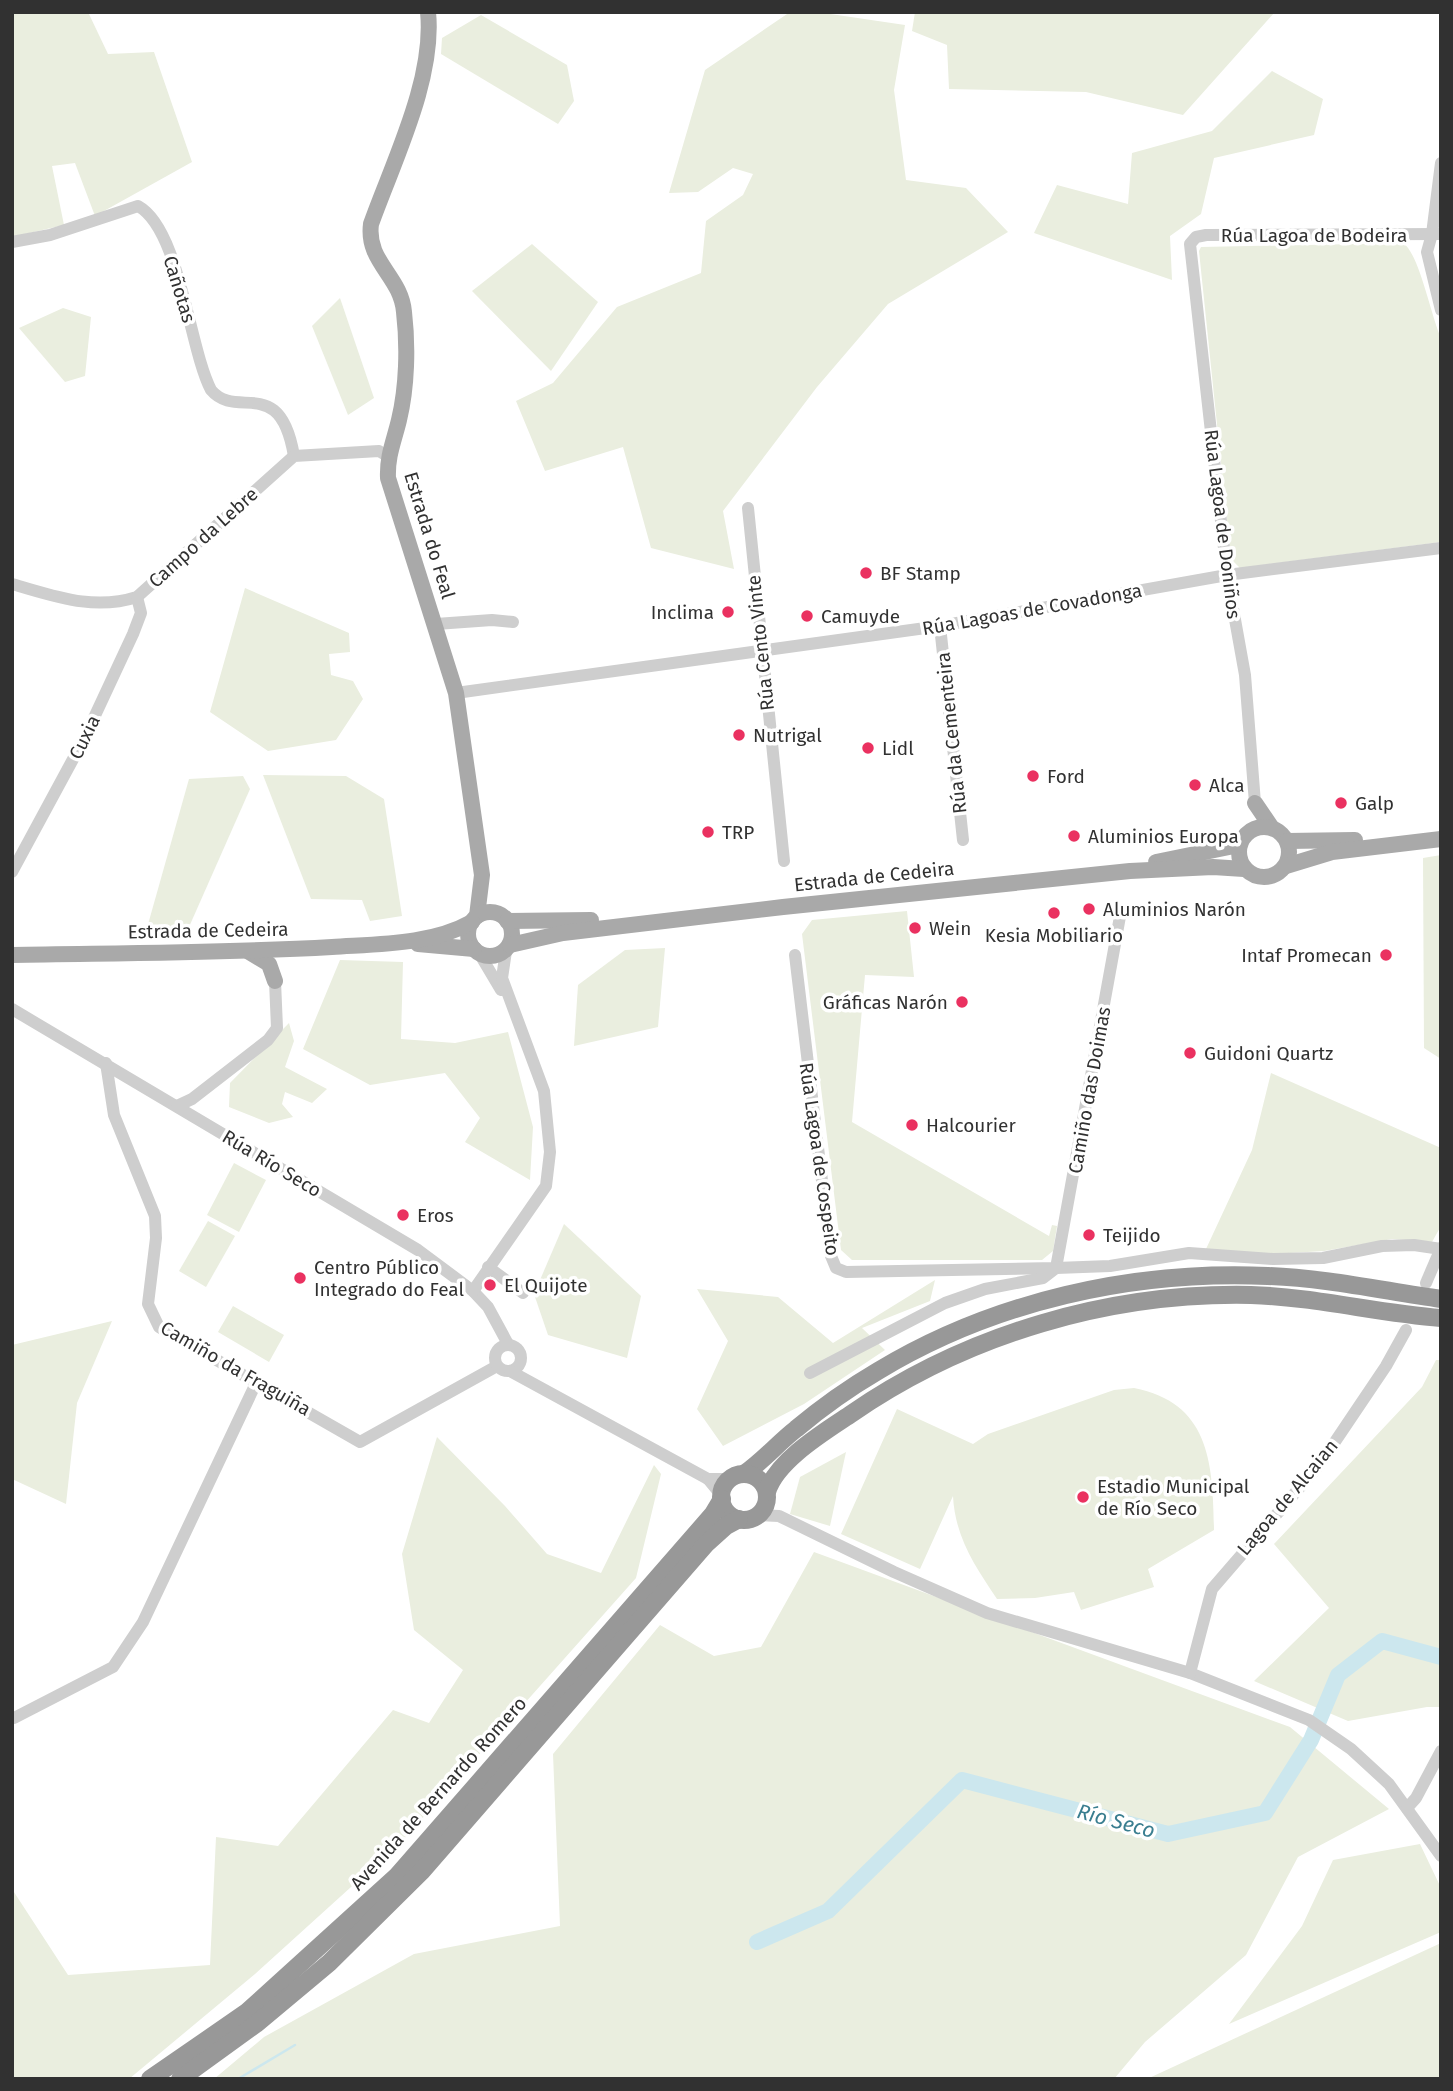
<svg xmlns="http://www.w3.org/2000/svg" width="1453" height="2091" font-family="'Fira Sans',sans-serif">
  <rect width="100%" height="100%" fill="#fff"/>
  <!-- green -->
  <g fill="#eaeedf">
    <polygon points="12,12 88,12 108,54 154,52 192,162 95,216 75,163 52,166 64,225 12,237"/>
    <polygon points="790,12 817,12 905,25 894,90 906,180 966,188 1008,232 888,304 817,387 723,511 734,569 651,548 623,447 545,471 516,401 553,383 617,307 701,273 706,221 743,195 753,174 733,168 698,192 669,193 705,70"/>
    <polygon points="915,12 1275,12 1183,115 1086,92 949,89 947,45 912,31"/>
    <polygon points="481,15 567,65 574,101 558,124 441,54 442,38"/>
    <polygon points="1272,71 1323,99 1314,135 1214,158 1201,214 1170,236 1172,280 1034,233 1057,185 1128,204 1132,153 1212,131"/>
    <path d="M1403 243C1419 253 1431 316 1441 338V542L1240 568 1231 559 1199 251 1201 247Z"/>
    <polygon points="532,244 598,302 551,371 472,291"/>
    <polygon points="340,298 374,398 348,415 312,326"/>
    <polygon points="63,308 91,317 85,376 65,382 19,328"/>
    <polygon points="245,588 349,633 350,652 329,654 331,675 353,681 363,699 336,740 268,751 210,712"/>
    <polygon points="263,775 346,776 384,799 402,916 370,921 362,900 311,899"/>
    <polygon points="243,776 250,789 185,936 145,935 189,779"/>
    <polygon points="1441,855 1441,1059 1424,1048 1423,858"/>
    <polygon points="907,911 914,977 865,975 852,1122 1049,1236 1052,1225 1057,1226 1053,1251 1042,1260 852,1260 841,1250 802,934 812,920"/>
    <polygon points="665,948 658,1027 574,1046 578,985 625,950"/>
    <polygon points="340,960 403,962 401,1039 455,1043 508,1032 533,1127 530,1180 465,1142 480,1118 445,1073 370,1085 303,1049"/>
    <polygon points="289,1023 294,1041 285,1067 327,1089 312,1103 285,1092 282,1104 293,1117 269,1123 229,1107 230,1083"/>
    <polygon points="1271,1073 1441,1148 1441,1226 1432,1242 1392,1239 1324,1251 1273,1254 1206,1249 1252,1150"/>
    <polygon points="234,1163 266,1180 239,1232 207,1215"/>
    <polygon points="208,1221 235,1236 206,1287 179,1271"/>
    <polygon points="564,1224 641,1296 627,1358 548,1335 534,1294"/>
    <polygon points="935,1280 930,1301 862,1328 885,1350 804,1404 723,1446 697,1409 728,1341 697,1289 778,1297 833,1343"/>
    <polygon points="233,1306 284,1335 269,1362 218,1332"/>
    <polygon points="112,1321 77,1403 66,1504 12,1479 12,1345"/>
    <polygon points="1436,1360 1441,1360 1441,1707 1427,1707 1348,1721 1254,1681 1329,1608 1274,1544 1422,1387"/>
    <path d="M1134 1388C1210 1403 1213 1463 1214 1530L1148 1569 1154 1587 1081 1610 1074 1592 1035 1598 997 1599C975 1566 955 1537 953 1496L920 1569 841 1534 897 1409 973 1444 988 1434 1114 1390Z"/>
    <polygon points="437,1437 505,1506 547,1554 601,1573 654,1465 661,1474 636,1578 404,1839 255,1974 129,2079 12,2079 12,1889 68,1975 210,1965 216,1837 278,1846 393,1710 429,1723 463,1670 414,1630 402,1554"/>
    <polygon points="846,1452 830,1526 790,1514 800,1477"/>
    <polygon points="814,1552 1290,1727 1389,1809 1298,1857 1246,1955 1145,2042 1114,2079 214,2079 264,2037 414,1954 560,1926 553,1754 660,1625 714,1656 761,1647"/>
    <polygon points="1420,1844 1441,1888 1441,1932 1229,2024 1302,1926 1333,1860"/>
    <polygon points="1441,1943 1441,2079 1147,2079"/>
  </g>
  <g fill="none" stroke-linecap="round" stroke-linejoin="round">
    <!-- stream -->
    <polyline stroke="#cce7ee" stroke-width="2.5" points="238,2079 295,2045"/>
    <!-- river -->
    <polyline stroke="#cce7ee" stroke-width="16" points="757,1942 828,1911 962,1780 1168,1834 1265,1813 1311,1740 1338,1675 1382,1641 1441,1657"/>
    <!-- minor -->
    <g stroke="#cecece" stroke-width="12">
      <polyline points="1441,163 1432,234 1427,252 1441,310"/>
      <path d="M12 242 50 235 138 206C180 229 189 348 211 390 237 421 280 373 294 456"/>
      <polyline points="748,508 784,861"/>
      <path d="M12 584C55 596 93 611 137 597L294 456 379 451 387 456"/>
      <polyline points="436,624 492,620 513,622"/>
      <polyline points="940,626 963,840"/>
      <polyline points="456,693 940,626 1227,575 1441,548"/>
      <polyline points="1255,803 1245,675 1227,575 1190,244 1196,237 1206,235 1441,234"/>
      <polyline points="12,872 85,737 133,634 141,613 137,597"/>
      <polyline points="479,953 501,990"/>
      <polyline points="795,955 831,1256 836,1268 846,1272 1056,1268 1121,911"/>
      <polyline points="12,1009 418,1250 473,1291 488,1307 508,1344"/>
      <polyline points="106,1063 114,1115 155,1216 156,1238 148,1304 159,1327 360,1442 497,1366"/>
      <polyline points="177,1106 192,1099 268,1040 277,1028 275,981"/>
      <polyline points="488,1267 523,1293"/>
      <polyline points="1426,1283 1441,1248"/>
      <polyline points="473,1291 546,1186 550,1152 544,1091 502,978 506,951"/>
      <circle cx="508" cy="1358" r="13"/>
      <polyline points="510,1371 708,1479 722,1496"/>
      <polyline points="810,1373 945,1303 985,1289 1043,1278 1056,1268 1110,1266 1189,1253 1273,1259 1323,1258 1382,1246 1414,1245 1441,1249"/>
      <polyline points="708,1479 730,1479"/>
      <polyline points="758,1515 779,1516 894,1572 987,1613 1190,1673 1309,1720 1351,1749 1389,1784 1441,1856"/>
      <polyline points="1190,1673 1212,1589 1320,1464 1386,1366 1406,1330"/>
      <polyline points="14,1718 113,1667 143,1622 257,1381"/>
      <polyline points="1407,1808 1416,1798 1441,1751"/>
    </g>
    <!-- major -->
    <g stroke="#a9a9a9" stroke-width="16">
      <path d="M428 12C435 79 393 162 371 224 366 262 401 276 404 312 408 346 407 387 399 420 394 441 387 456 388 478L456 693 482 875 477 916"/>
      <polyline points="1255,803 1272,828"/>
      <circle cx="1264" cy="852" r="25"/>
      <polyline points="1287,841 1355,840"/>
      <polyline points="1156,862 1239,845"/>
      <polyline points="1286,866 1332,852 1441,839"/>
      <circle cx="490" cy="934" r="22"/>
      <polyline points="507,921 591,920"/>
      <polyline points="418,944 474,949"/>
      <polyline points="510,945 563,933 783,907 1130,871 1213,867 1244,869"/>
      <polyline points="249,952 269,964 275,981"/>
      <path d="M12 955C119 953 226 953 332 947 378 944 431 945 472 922"/>
    </g>
    <!-- highway -->
    <g stroke="#989898" stroke-width="18">
      <path d="M744 1474C763 1461 778 1443 796 1429 821 1408 849 1388 878 1371 994 1301 1133 1270 1268 1276 1326 1278 1384 1291 1441 1299"/>
      <circle cx="744" cy="1497" r="23"/>
      <path d="M767 1492C776 1461 824 1432 851 1414 967 1334 1110 1292 1251 1295 1315 1297 1377 1313 1441 1318"/>
      <polyline points="150,2079 247,2012 397,1876 713,1514 722,1499"/>
      <polyline points="180,2079 256,2024 329,1963 422,1871 706,1544 726,1526 739,1519"/>
    </g>
  </g>
  <!-- markers -->
  <g fill="#ea3160" stroke="#fff" stroke-width="2.5">
    <circle cx="866" cy="573" r="7"/>
    <circle cx="728" cy="612" r="7"/>
    <circle cx="807" cy="616" r="7"/>
    <circle cx="739" cy="735" r="7"/>
    <circle cx="868" cy="748" r="7"/>
    <circle cx="1033" cy="776" r="7"/>
    <circle cx="1195" cy="785" r="7"/>
    <circle cx="1341" cy="803" r="7"/>
    <circle cx="708" cy="832" r="7"/>
    <circle cx="1074" cy="836" r="7"/>
    <circle cx="1089" cy="909" r="7"/>
    <circle cx="1054" cy="913" r="7"/>
    <circle cx="915" cy="928" r="7"/>
    <circle cx="1386" cy="955" r="7"/>
    <circle cx="962" cy="1002" r="7"/>
    <circle cx="1190" cy="1053" r="7"/>
    <circle cx="912" cy="1125" r="7"/>
    <circle cx="403" cy="1215" r="7"/>
    <circle cx="1089" cy="1235" r="7"/>
    <circle cx="300" cy="1278" r="7"/>
    <circle cx="490" cy="1285" r="7"/>
    <circle cx="1083" cy="1497" r="7"/>
  </g>
  <g text-anchor="middle" stroke-width="7" stroke-linejoin="round" paint-order="stroke">
    <!-- street labels -->
    <g font-size="19" fill="#313131" stroke="#fff">
      <text x="1314" y="242">Rúa Lagoa de Bodeira</text>
      <text transform="translate(180 289) rotate(73)" y="7">Cañotas</text>
      <text transform="translate(1223 524) rotate(83)" y="7">Rúa Lagoa de Doniños</text>
      <text transform="translate(430 535) rotate(73)" y="7">Estrada do Feal</text>
      <text transform="translate(203 537) rotate(-42)" y="7">Campo da Lebre</text>
      <text transform="translate(1032 609) rotate(-10)" y="7">Rúa Lagoas de Covadonga</text>
      <text transform="translate(760 643) rotate(-96)" y="7">Rúa Cento Vinte</text>
      <text transform="translate(951 733) rotate(-96)" y="7">Rúa da Cementeira</text>
      <text transform="translate(84 737) rotate(-64)" y="7">Cuxia</text>
      <text transform="translate(874 876) rotate(-6)" y="7">Estrada de Cedeira</text>
      <text transform="translate(208 930) rotate(-1)" y="7">Estrada de Cedeira</text>
      <text transform="translate(1089 1090) rotate(-80)" y="7">Camiño das Doimas</text>
      <text transform="translate(820 1159) rotate(82)" y="7">Rúa Lagoa de Cospeito</text>
      <text transform="translate(272 1163) rotate(31)" y="7">Rúa Río Seco</text>
      <text transform="translate(236 1368) rotate(30)" y="7">Camiño da Fraguiña</text>
      <text transform="translate(1287 1497) rotate(-50)" y="7">Lagoa de Alcaian</text>
      <text transform="translate(438 1793) rotate(-48)" y="7">Avenida de Bernardo Romero</text>
    </g>
    <!-- poi labels -->
    <g font-size="19" fill="#313131" stroke="#fff" text-anchor="start">
      <text x="880" y="580">BF Stamp</text>
      <text x="714" y="619" text-anchor="end">Inclima</text>
      <text x="821" y="623">Camuyde</text>
      <text x="753" y="742">Nutrigal</text>
      <text x="882" y="755">Lidl</text>
      <text x="1047" y="783">Ford</text>
      <text x="1209" y="792">Alca</text>
      <text x="1355" y="810">Galp</text>
      <text x="722" y="839">TRP</text>
      <text x="1088" y="843">Aluminios Europa</text>
      <text x="1103" y="916">Aluminios Narón</text>
      <text x="929" y="935">Wein</text>
      <text x="1054" y="942" text-anchor="middle">Kesia Mobiliario</text>
      <text x="1372" y="962" text-anchor="end">Intaf Promecan</text>
      <text x="948" y="1009" text-anchor="end">Gráficas Narón</text>
      <text x="1204" y="1060">Guidoni Quartz</text>
      <text x="926" y="1132">Halcourier</text>
      <text x="417" y="1222">Eros</text>
      <text x="1103" y="1242">Teijido</text>
      <text x="314" y="1274">Centro Público<tspan x="314" dy="22">Integrado do Feal</tspan></text>
      <text x="504" y="1292">El Quijote</text>
      <text x="1097" y="1493">Estadio Municipal<tspan x="1097" dy="22">de Río Seco</tspan></text>
    </g>
    <!-- water labels -->
    <g font-size="21" font-style="italic" fill="#3a7e90" stroke="#fff">
      <text transform="translate(1116 1821) rotate(15)" y="7">Río Seco</text>
    </g>
  </g>
  <!-- border -->
  <rect width="1453" height="2091" fill="none" stroke="#313131" stroke-width="28"/>
</svg>
